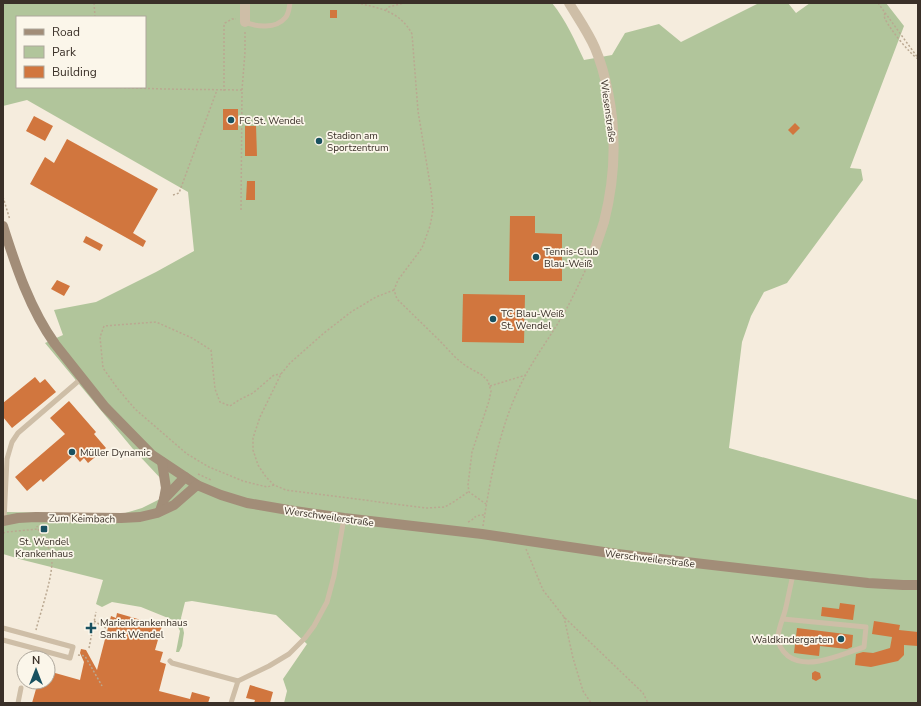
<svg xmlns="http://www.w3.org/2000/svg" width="921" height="706" font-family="'Nunito Sans',sans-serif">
  <rect width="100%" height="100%" fill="#f5ecdd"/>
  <!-- green -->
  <path fill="#b1c59b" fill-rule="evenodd" d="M3 3H552C566 20 575 41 584 60L612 55 625 33 659 24 681 42 759 3H788L796 13 810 3H886L904 26 850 168 861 169 863 180 787 283 764 292 751 316 742 342 729 448 918 500V703H284L287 691 283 679 307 644 276 615 192 601 185 602 181 618 184 633 182 646 179 652H176L180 631 177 625 173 620 141 607 112 602 102 607 96 604 103 580 23 560 3 554V510L7 512 122 514 142 508 160 499 163 481 133 449 45 343 63 335 54 310 96 302 156 272 194 251 188 192 27 100 3 106ZM17 17H145V87H17Z"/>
  <!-- building -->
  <g fill="#d1763e">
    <rect x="330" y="10" width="7" height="8"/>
    <rect x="223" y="109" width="15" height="21"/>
    <polygon points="34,116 53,126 45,141 26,131"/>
    <polygon points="795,123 800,128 793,135 788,130"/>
    <polygon points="245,126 256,126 257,156 245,156"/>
    <polygon points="67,139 158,189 133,233 146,241 143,247 30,184 45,157 54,163"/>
    <polygon points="247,181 255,181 255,200 246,200"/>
    <polygon points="510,216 535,216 535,233 562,234 562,281 509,281"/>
    <polygon points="86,236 103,245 100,251 83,242"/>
    <polygon points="57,280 70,286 64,296 51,289"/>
    <polygon points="463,294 525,295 524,343 462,342"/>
    <polygon points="35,377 40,383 45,379 56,392 12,428 3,417 3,403"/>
    <polygon points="69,401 96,432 94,434 106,448 88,463 84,458 80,462 74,455 43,482 41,479 27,491 15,477 65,434 50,418"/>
    <polygon points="840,603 855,605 853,620 821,616 822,607 839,609"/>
    <polygon points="117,613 162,626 155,650 163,652 160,662 166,664 159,691 190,699 192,692 210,697 208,703 32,703 38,682 48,682 48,671 80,680 84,662 80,653 81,649 86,650 97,670 111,616 116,618"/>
    <polygon points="874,621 900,625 899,630 918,632 918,646 904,645 904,655 898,661 871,667 855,665 856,654 863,652 873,653 890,648 892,637 872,634"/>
    <polygon points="797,628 853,635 852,647 847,649 820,646 819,656 794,653"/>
    <polygon points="815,671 820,673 821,678 816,681 812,679 812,673"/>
    <polygon points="250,685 273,692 270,703 254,703 255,700 246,698"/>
  </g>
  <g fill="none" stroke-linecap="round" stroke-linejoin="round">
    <!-- path -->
    <g stroke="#baa891" stroke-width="1.5" stroke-dasharray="2 2" stroke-linecap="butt">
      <polyline points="94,3 95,17"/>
      <path d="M357 3C379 8 400 11 412 34L418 111 431 190 433 210 430 226 422 248 398 280 394 290 397 299 439 340 456 358 466 366 482 375 488 381 491 391 489 401 472 452 468 485 469 492 486 504"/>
      <polyline points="878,3 918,58"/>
      <polyline points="386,10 388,7 404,3"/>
      <path d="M885 13C884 16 884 16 885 19 890 29 909 53 918 59"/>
      <polyline points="104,87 164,89 242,90"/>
      <polyline points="224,91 224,26 225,23 232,19 236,19"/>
      <polyline points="173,195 179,193 217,90"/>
      <polyline points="3,197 10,220"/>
      <polyline points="241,210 242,90 245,52 245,31"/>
      <polyline points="394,290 376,297 351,312 324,333 290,363 281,374 260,417 253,438 253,450 258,465 266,477 274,485 286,490 426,508 445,507 455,501 468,492"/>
      <polyline points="490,386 526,375"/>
      <polyline points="198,474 211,480"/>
      <polyline points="274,485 267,487 243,481 209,467 187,454 135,409 118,389 103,368 100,337 104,326 156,322 192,338 211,350 215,389 220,402 230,406 239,400 253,393 274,375 281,374"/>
      <path d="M468 522C477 518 472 515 485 515"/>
      <path d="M483 526C490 480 499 430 519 388 532 360 552 335 567 308 576 291 584 273 592 256"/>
      <polyline points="3,533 7,532 38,529"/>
      <polyline points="526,549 543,590 564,617 643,693 648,703"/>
      <polyline points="564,617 573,658 583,691 591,703"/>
      <polyline points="94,621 106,628 108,634 127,639"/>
      <path d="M36 630C40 613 56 569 51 554 48 544 40 535 37 526"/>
      <polyline points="89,648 96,612"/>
      <polyline points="78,655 85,656 102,686"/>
    </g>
    <!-- lane -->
    <g stroke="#cebea7" stroke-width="5">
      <path d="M245 22C256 27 276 29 285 18 289 14 289 8 290 3"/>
      <polyline points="4,521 7,459 12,442 18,433 82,378"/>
      <path d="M783 619 866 627 864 647C842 654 808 671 788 656 782 651 778 645 778 637 778 630 783 618 785 611 788 599 790 587 793 575"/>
      <polyline points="3,628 73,647 70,658 3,640"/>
      <polyline points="170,661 172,663 238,681 269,666 289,654 305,638 314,626 327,602 334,576 344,518"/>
      <polyline points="18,703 21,688"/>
      <polyline points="231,703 238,681"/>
    </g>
    <!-- street -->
    <g stroke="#cebea7" stroke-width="10">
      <path d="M569 3C578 18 588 32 595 48 601 62 605 77 608 92 617 136 615 179 604 222 601 231 598 240 595 248"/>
      <polyline points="245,22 245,3"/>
    </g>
    <!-- secondary -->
    <g stroke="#a28d78" stroke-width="10">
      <path d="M3 226C16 267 30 309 55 344L105 407 152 455 197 485 221 495 247 503 294 511 344 518 482 534 617 554 868 583 903 585H918"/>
      <polyline points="164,499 185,477"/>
      <polyline points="160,511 164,499 166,488 162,462"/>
      <polyline points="3,521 18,518 36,517 121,518 140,517 157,513 174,505 197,485"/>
    </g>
  </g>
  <!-- markers -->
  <g fill="#195160" stroke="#fbf6ea" stroke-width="1.5">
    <circle cx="231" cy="120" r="4"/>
    <circle cx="319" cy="141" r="4"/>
    <circle cx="536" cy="257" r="4"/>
    <circle cx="493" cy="319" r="4"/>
    <circle cx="72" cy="452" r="4"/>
    <rect x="40" y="525" width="8" height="8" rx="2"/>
    <path d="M89 622h4v4h4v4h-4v4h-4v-4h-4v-4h4z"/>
    <circle cx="841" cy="639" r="4"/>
  </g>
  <g text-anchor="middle" stroke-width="3.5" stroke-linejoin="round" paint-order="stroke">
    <!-- street labels -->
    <g font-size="10" fill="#3a3028" stroke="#fbf6ea">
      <text transform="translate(609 111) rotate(82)" y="4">Wiesenstraße</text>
      <text transform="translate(329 516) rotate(8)" y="4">Werschweilerstraße</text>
      <text transform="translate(82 518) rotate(1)" y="4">Zum Keimbach</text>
      <text transform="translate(650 558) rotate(7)" y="4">Werschweilerstraße</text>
    </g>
    <!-- poi labels -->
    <g font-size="10" fill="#3a3028" stroke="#fbf6ea" text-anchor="start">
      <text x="239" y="124">FC St. Wendel</text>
      <text x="327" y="139">Stadion am<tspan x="327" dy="12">Sportzentrum</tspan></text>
      <text x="544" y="255">Tennis-Club<tspan x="544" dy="12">Blau-Weiß</tspan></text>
      <text x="501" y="317">TC Blau-Weiß<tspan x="501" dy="12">St. Wendel</tspan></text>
      <text x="80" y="456">Müller Dynamic</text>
      <text x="44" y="545" text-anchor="middle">St. Wendel<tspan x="44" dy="12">Krankenhaus</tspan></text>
      <text x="100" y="626">Marienkrankenhaus<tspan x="100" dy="12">Sankt Wendel</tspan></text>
      <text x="833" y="643" text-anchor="end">Waldkindergarten</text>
    </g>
  </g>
  <!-- border -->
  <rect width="921" height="706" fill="none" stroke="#3a3028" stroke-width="8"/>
  <!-- legend -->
  <rect x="16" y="16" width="130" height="72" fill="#fbf6ea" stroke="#aea79c"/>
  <rect x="24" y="29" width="20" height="6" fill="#a28d78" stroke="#aea79c"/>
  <text x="52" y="36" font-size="12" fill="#3a3028">Road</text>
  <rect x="24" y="46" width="20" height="12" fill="#b1c59b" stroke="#aea79c"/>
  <text x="52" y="56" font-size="12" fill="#3a3028">Park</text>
  <rect x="24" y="66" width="20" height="12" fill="#d1763e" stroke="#aea79c"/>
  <text x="52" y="76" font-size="12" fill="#3a3028">Building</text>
  <!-- north arrow -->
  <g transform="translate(36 670)"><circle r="19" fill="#fbf6ea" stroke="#aea79c"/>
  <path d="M0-3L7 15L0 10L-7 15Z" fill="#195160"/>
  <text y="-6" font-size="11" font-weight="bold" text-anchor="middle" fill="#3a3028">N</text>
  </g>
</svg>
